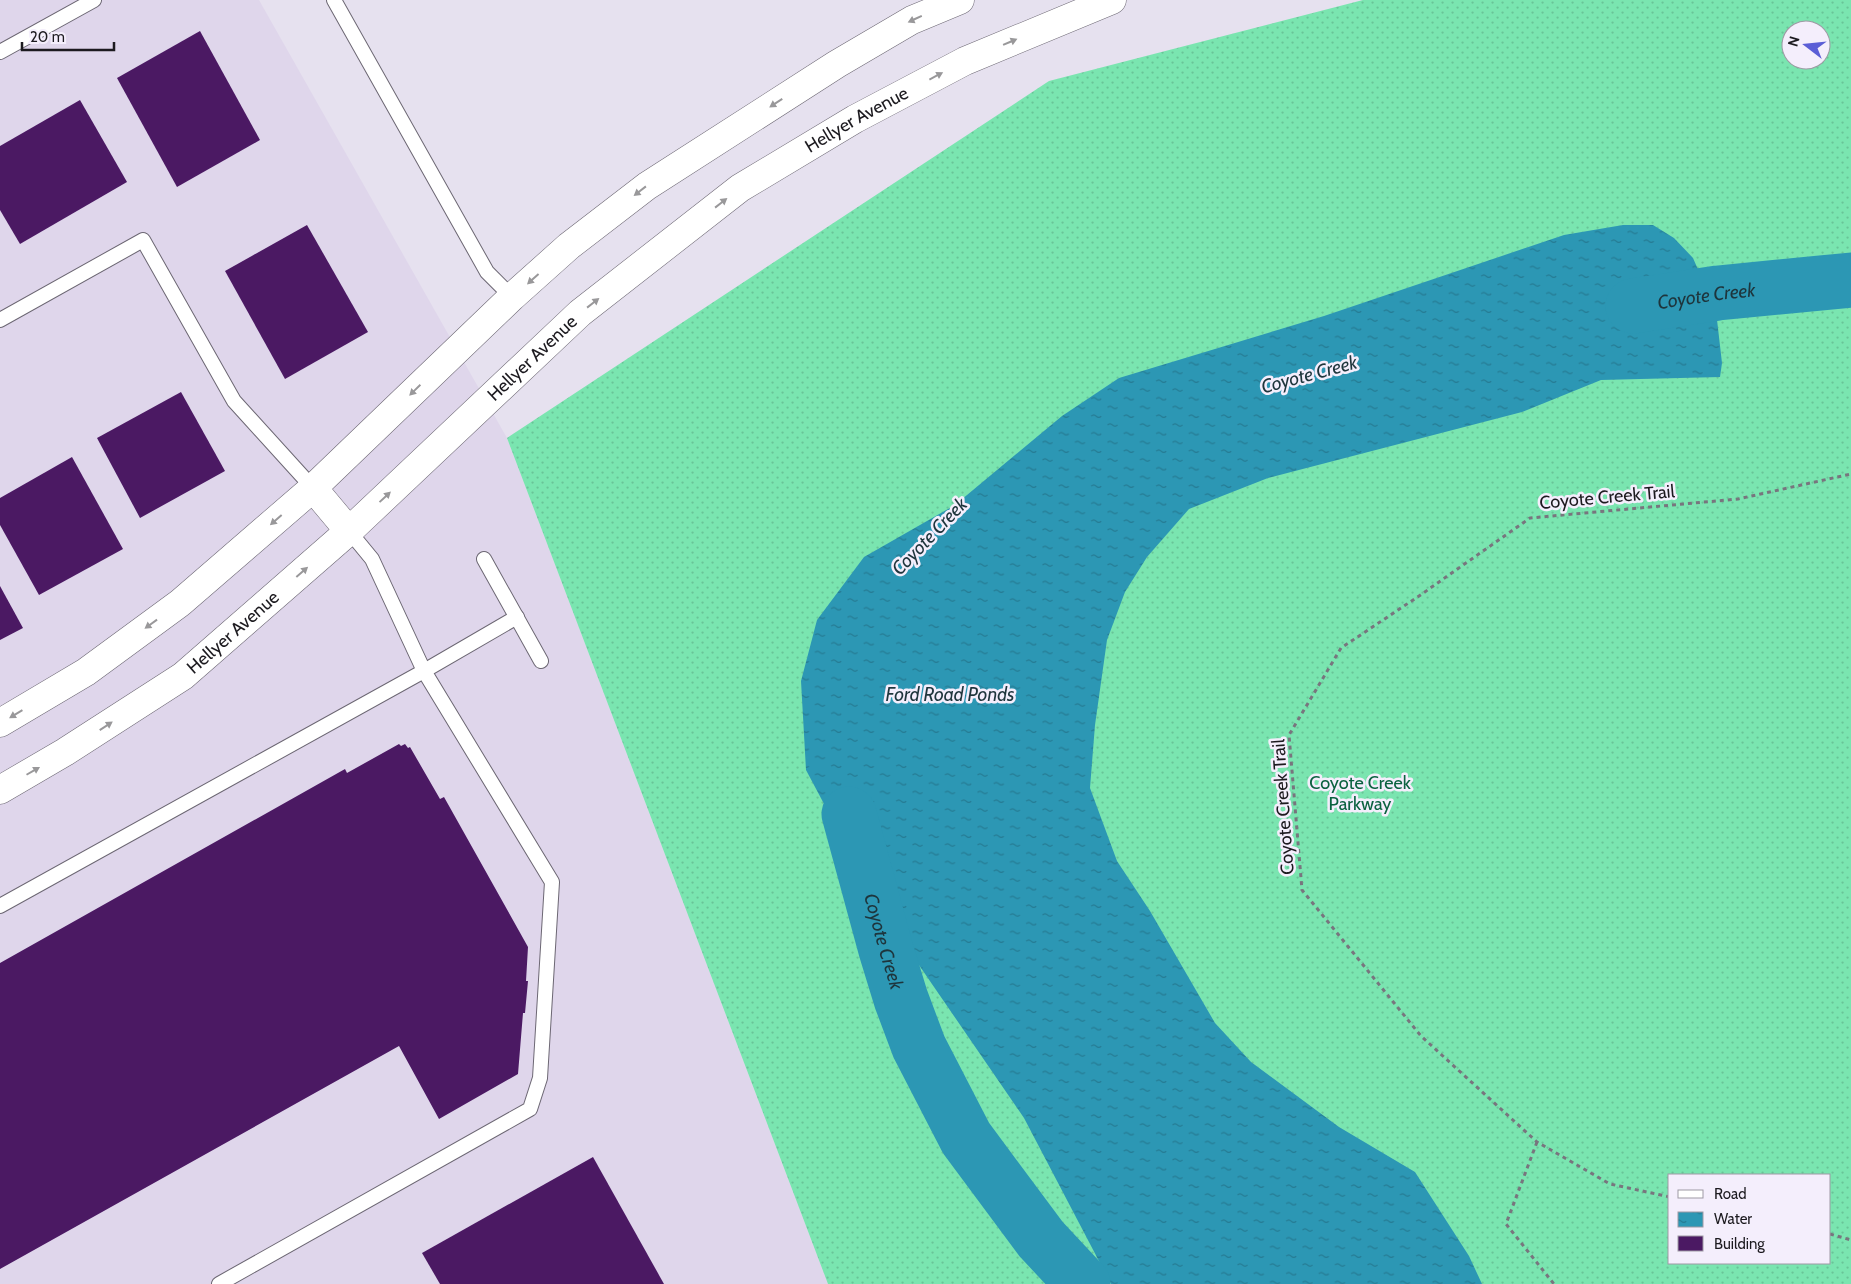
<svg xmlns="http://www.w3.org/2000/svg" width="1851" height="1284" font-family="Cabin,sans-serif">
  <defs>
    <pattern id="grass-dots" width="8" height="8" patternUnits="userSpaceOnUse" patternTransform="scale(1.25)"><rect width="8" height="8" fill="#7ae5b0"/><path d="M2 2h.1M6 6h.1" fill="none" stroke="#69c497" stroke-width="1.8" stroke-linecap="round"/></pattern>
    <pattern id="water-ripples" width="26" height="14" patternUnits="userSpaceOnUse" patternTransform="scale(1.25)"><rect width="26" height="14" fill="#2c97b4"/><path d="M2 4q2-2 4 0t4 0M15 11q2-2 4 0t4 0" fill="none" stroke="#257a92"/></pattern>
  </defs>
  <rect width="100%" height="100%" fill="#e6e1ef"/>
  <!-- built -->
  <polygon fill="#dfd6eb" points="0,0 259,0 507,438 828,1284 0,1284"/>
  <!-- grass -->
  <path fill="url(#grass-dots)" fill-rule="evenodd" d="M1363 0H1851V1284H828L507 438 1049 81ZM1791 30H1821V60H1791ZM1670 1175H1830V1263H1670Z"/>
  <!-- water -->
  <polygon fill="url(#water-ripples)" points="1623,225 1653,225 1674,238 1693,258 1716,311 1722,363 1720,377 1601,380 1522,412 1268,478 1189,509 1147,557 1125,592 1107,640 1095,725 1090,788 1117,861 1150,911 1215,1023 1251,1062 1339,1127 1415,1172 1469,1256 1482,1284 1111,1284 1024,1118 910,952 857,866 806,770 801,681 817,620 864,557 955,505 1062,416 1119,378 1324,316 1564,235"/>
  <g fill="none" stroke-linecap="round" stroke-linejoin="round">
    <!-- river -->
    <g stroke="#2c97b4" stroke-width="55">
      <path id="s1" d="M1633 306 1718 293 1851 280"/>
      <path id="s2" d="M849 814 886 950 901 999 919 1047 966 1138 1041 1239 1083 1284"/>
    </g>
  </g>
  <!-- building -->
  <g fill="#4b1963">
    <polygon points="200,31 260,140 177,187 117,78"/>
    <polygon points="80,100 127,182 20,244 0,210 0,146"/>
    <polygon points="307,225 368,332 285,379 225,271"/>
    <polygon points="181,392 225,471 140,518 97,438"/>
    <polygon points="72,457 123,549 39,595 0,525 0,498"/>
    <polygon points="0,586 23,628 0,640"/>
    <polygon points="399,744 401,746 405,744 408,748 410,747 440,799 444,797 528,947 526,981 528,981 525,1013 523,1013 518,1074 439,1119 399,1046 0,1269 0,963 345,769 347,773"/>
    <polygon points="593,1157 664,1284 440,1284 422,1253"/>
  </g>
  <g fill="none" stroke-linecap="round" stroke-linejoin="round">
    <!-- lane casing -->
    <g stroke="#6c6773" stroke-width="16">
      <g id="lane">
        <polyline points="334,0 487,272 512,297"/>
        <polyline points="0,52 94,0"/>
        <polyline points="0,320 143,240 234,401 313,488"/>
        <polyline points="484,559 541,661"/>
        <polyline points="0,906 424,671 517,617"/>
        <polyline points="219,1284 530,1109 540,1078 552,882 424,671 372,559 349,531"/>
      </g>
    </g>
    <!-- secondary casing -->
    <g stroke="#6c6773" stroke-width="29">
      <g id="secondary">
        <polyline points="313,488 349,531"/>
        <polyline points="0,723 86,672 180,603 313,488 512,297 569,246 647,186 837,64 912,20 960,0"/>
        <path id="s3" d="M0 790 65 752 183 676 349 531 580 313 740 188 855 119 965 61 1112 0"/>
      </g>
    </g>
    <!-- path -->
    <g stroke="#78757e" stroke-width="3" stroke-dasharray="4 4" stroke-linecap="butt">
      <polyline points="1537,1142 1506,1224 1554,1284"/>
      <polyline points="1670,1197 1610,1184 1537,1142 1421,1036 1302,890 1289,735 1341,648 1419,596 1530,518 1738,499 1851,474"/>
      <polyline points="1830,1234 1851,1240"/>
    </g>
    <!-- lane -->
    <use href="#lane" stroke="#fff" stroke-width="14"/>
    <!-- secondary -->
    <use href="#secondary" stroke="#fff" stroke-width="28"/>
  </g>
  <!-- one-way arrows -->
  <defs><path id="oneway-solid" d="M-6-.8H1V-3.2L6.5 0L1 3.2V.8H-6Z" transform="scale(1.25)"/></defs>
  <g fill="#99989a">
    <use href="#oneway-solid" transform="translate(915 19) rotate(155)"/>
    <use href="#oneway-solid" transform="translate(1010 42) rotate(-23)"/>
    <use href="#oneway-solid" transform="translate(936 76) rotate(-28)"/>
    <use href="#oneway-solid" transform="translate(776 103) rotate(147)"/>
    <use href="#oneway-solid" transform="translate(640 191) rotate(142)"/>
    <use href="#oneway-solid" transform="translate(721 203) rotate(-38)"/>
    <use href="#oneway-solid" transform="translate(533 279) rotate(138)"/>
    <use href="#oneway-solid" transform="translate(593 303) rotate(-38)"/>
    <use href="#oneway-solid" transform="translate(415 390) rotate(136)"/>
    <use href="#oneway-solid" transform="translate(385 497) rotate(-43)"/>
    <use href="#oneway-solid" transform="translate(276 520) rotate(139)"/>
    <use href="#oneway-solid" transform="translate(302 572) rotate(-41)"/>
    <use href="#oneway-solid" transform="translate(151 624) rotate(144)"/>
    <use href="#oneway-solid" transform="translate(16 714) rotate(149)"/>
    <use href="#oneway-solid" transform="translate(106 726) rotate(-33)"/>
    <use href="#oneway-solid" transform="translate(33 771) rotate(-30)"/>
  </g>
  <g text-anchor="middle" stroke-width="5" stroke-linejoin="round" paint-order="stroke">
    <!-- street labels -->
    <g font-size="18" fill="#1c1a1f" stroke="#f4eefc">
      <text dy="6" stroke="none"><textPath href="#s3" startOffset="1092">Hellyer Avenue</textPath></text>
      <text dy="6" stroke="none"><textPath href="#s3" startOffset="688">Hellyer Avenue</textPath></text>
      <text transform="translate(1607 497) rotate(-5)" y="6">Coyote Creek Trail</text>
      <text dy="6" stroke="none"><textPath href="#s3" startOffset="282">Hellyer Avenue</textPath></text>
      <text transform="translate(1283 807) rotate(-94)" y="6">Coyote Creek Trail</text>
    </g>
    <!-- park labels -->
    <g font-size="18" fill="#0b6240" stroke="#f4eefc">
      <text x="1360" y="789">Coyote Creek<tspan x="1360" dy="21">Parkway</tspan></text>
    </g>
    <!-- water labels -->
    <g font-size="19" font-style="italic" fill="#1e353c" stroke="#f4eefc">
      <text dy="7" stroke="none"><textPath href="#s1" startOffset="74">Coyote Creek</textPath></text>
      <text transform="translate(1309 374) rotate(-15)" y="7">Coyote Creek</text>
      <text transform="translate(929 536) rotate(-46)" y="7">Coyote Creek</text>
      <text x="950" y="701">Ford Road Ponds</text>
      <text dy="7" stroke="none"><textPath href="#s2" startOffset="132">Coyote Creek</textPath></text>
    </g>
  </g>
  <!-- legend -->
  <rect x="1668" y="1174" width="162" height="90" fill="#f4eefc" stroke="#9e99a4"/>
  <rect x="1678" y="1190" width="25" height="8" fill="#ffffff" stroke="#9e99a4"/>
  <text x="1714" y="1199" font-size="15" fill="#1c1a1f">Road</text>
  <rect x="1678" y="1212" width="25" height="15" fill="url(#water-ripples)" stroke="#9e99a4"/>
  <text x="1714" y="1224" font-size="15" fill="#1c1a1f">Water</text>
  <rect x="1678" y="1236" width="25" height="15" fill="#4b1963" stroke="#9e99a4"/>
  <text x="1714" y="1249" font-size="15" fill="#1c1a1f">Building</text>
  <!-- north arrow -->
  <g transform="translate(1806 45) rotate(286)"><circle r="24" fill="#f4eefc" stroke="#9e99a4"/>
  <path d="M0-4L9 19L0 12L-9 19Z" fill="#5b5ed6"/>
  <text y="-8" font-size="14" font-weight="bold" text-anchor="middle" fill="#1c1a1f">N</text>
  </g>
  <!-- scale -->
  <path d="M22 42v8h92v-8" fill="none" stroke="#1c1a1f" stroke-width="2.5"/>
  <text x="30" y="42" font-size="15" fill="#1c1a1f" stroke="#f4eefc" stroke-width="4" paint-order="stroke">20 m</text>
</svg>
